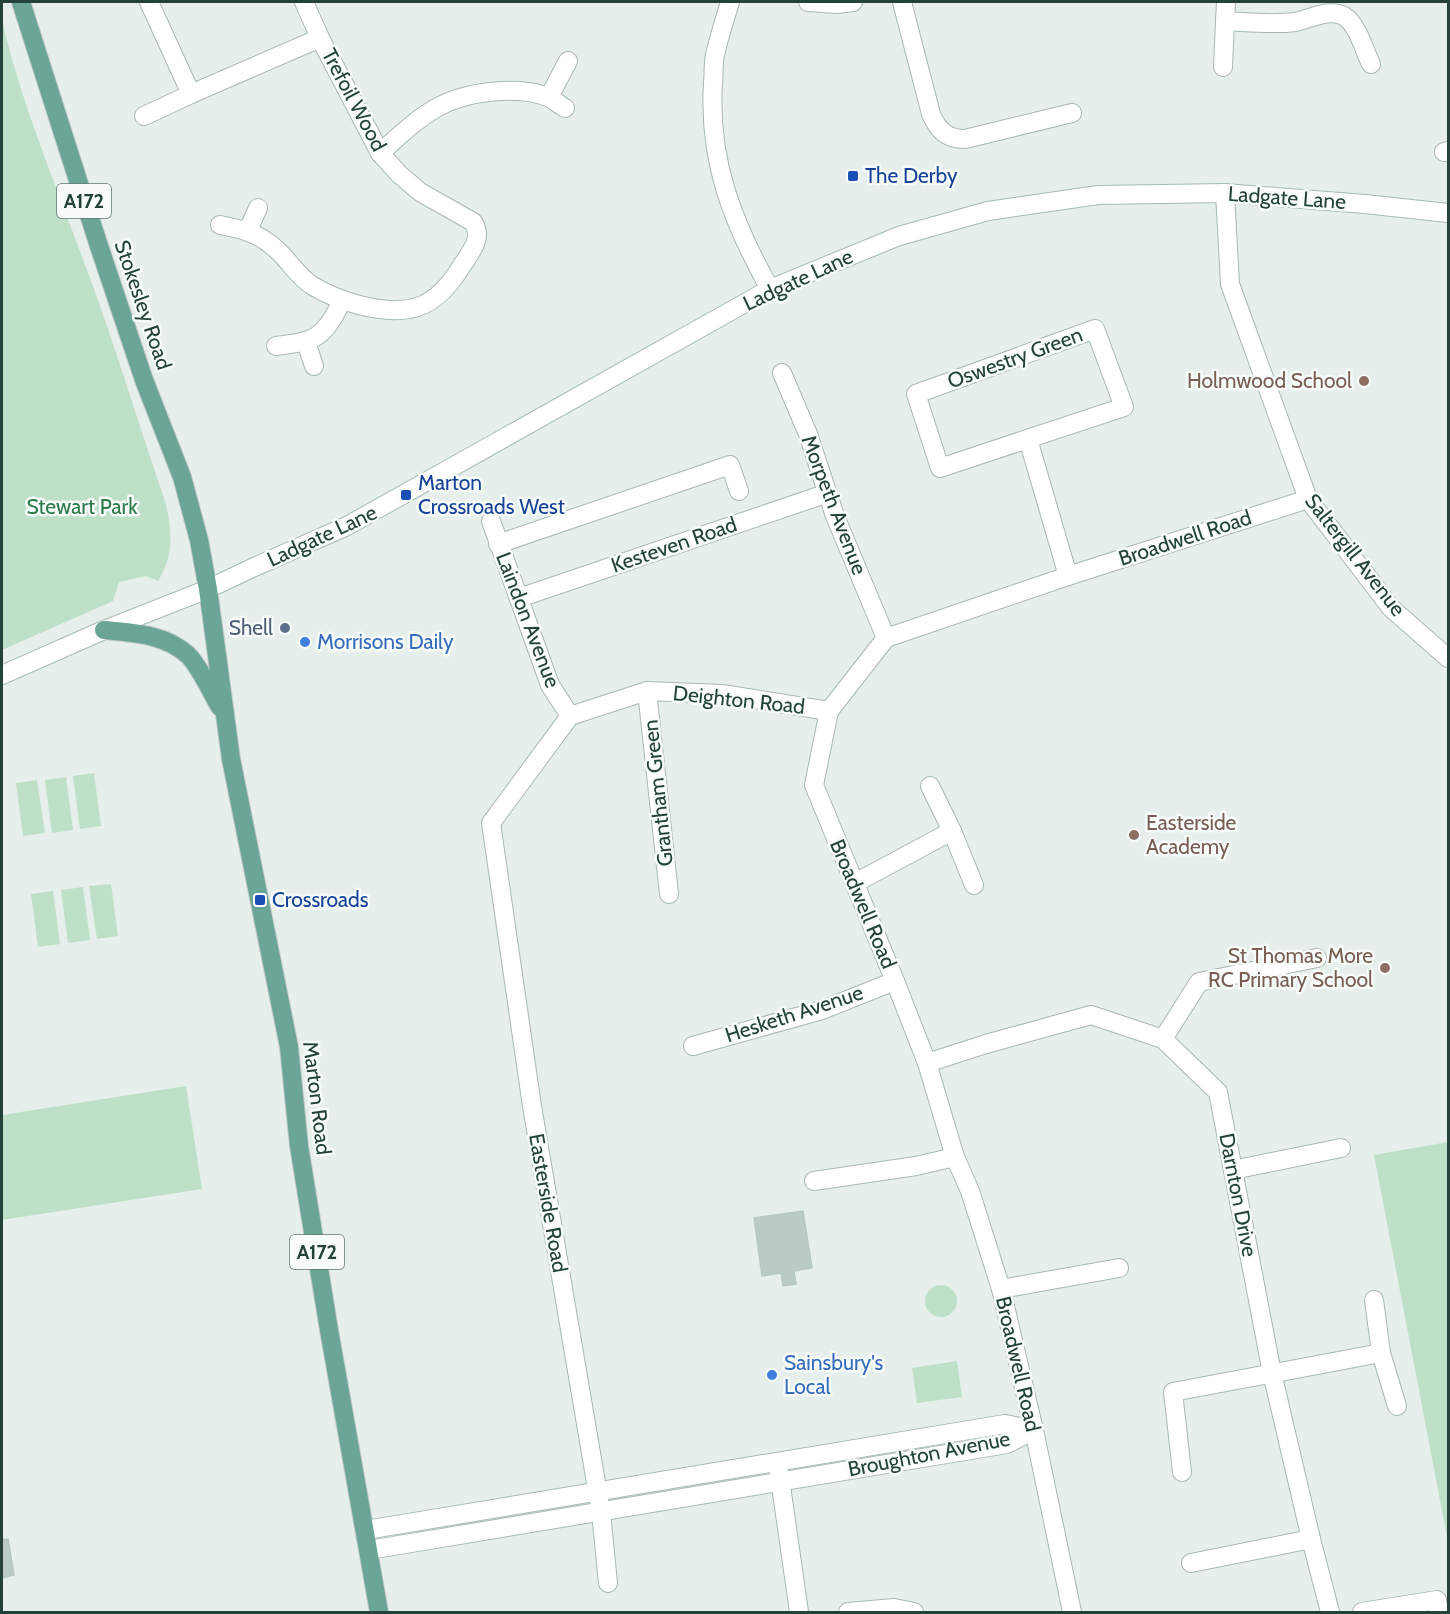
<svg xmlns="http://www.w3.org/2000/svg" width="1450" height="1614" font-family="Cabin,sans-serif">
  <rect width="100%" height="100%" fill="#e6efeb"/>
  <!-- green -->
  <g fill="#bfe0c8">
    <path d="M2 20C21 103 55 182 84 262 114 341 138 423 166 504 172 532 174 556 158 581L146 576 119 582 113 601 2 650Z"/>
    <polygon points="94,773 101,826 80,829 73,776"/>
    <polygon points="66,777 73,830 52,833 45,780"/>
    <polygon points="37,780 45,833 23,836 16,783"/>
    <polygon points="111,884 118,936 97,939 89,886"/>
    <polygon points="83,887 90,940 68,943 61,890"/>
    <polygon points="53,891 60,944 38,947 31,894"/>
    <polygon points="186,1086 202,1189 2,1220 2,1115"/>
    <polygon points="1448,1142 1448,1542 1374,1155"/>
    <circle cx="941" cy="1301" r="16"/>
    <polygon points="957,1361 962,1397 917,1403 912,1368"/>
  </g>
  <!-- building -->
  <g fill="#bbcac4" stroke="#b8c9c2" stroke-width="1.5">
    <polygon points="803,1211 812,1268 794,1271 796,1284 783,1286 781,1273 762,1276 754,1218"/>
    <polygon points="8,1539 14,1575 2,1578 2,1540"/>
  </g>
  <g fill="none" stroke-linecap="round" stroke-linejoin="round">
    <!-- minor casing -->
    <g stroke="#a8b8b2" stroke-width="20">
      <g id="minor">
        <polyline points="149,2 191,94 320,38"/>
        <path d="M730 2C725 19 719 37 715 55 713 64 714 74 713 83 708 161 733 223 770 289"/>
        <polyline points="808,2 837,4 853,2"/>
        <path d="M902 2 931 114C938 130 946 139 965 139L1072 113"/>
        <path d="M1226 2 1225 21C1248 22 1272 25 1295 22 1310 19 1329 8 1344 16 1358 25 1364 50 1371 64"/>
        <polyline points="1223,67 1225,21"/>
        <polyline points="549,97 568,61"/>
        <polyline points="144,116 191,94"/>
        <polyline points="1444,152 1448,151"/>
        <path d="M380 153C398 137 416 119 438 107 465 92 520 84 550 98 555 101 560 105 565 108"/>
        <polyline points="1225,193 1230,284 1308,499 1391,608 1448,658"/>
        <path d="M220 225C247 230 264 235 284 257 293 267 301 279 313 286 338 301 379 314 409 309 432 306 450 285 461 267 470 253 484 238 473 222L420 192 399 174 380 153 320 38 304 2"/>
        <polyline points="248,230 258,208"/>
        <polygon points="1095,329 1124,407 940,468 916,394"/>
        <polyline points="306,342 314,366"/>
        <path d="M276 346C318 341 323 338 342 301"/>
        <polyline points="782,373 808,434 835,516 886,638"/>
        <polyline points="1028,439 1068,576"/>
        <polyline points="491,521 550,685 570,716"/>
        <polyline points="498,544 730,465 739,491"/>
        <polyline points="519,598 828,493"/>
        <polyline points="647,691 669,894"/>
        <polyline points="930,786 952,831 974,885"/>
        <polyline points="855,883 952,831"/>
        <polyline points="1163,1039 1199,982 1317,958"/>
        <polyline points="693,1046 822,1010 895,981"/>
        <polyline points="927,1063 986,1044 1091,1015 1163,1039 1218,1092 1272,1373 1311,1539 1330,1612"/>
        <polyline points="1233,1170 1341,1148"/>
        <polyline points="814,1181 916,1166 955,1157"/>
        <polyline points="1001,1289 1119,1268"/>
        <polyline points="1374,1300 1381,1353 1397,1406"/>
        <polyline points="779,1472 799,1612"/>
        <polyline points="1182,1472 1173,1392 1381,1353"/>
        <polyline points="366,1530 1005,1424 1034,1430"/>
        <polyline points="369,1550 1007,1444 1034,1430"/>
        <polyline points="1191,1563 1311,1539"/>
        <polyline points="608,1583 601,1512 532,1106 491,823 570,716 647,691 722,694 829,711"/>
        <polyline points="848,1612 894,1608 914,1612"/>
        <polyline points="1072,1612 1034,1430 1001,1289 970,1191 955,1157 927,1063 895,981 814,785 829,711 886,638 1068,576 1308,499"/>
        <polyline points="1362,1612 1437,1600 1439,1612"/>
      </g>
    </g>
    <!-- secondary casing -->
    <g stroke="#a4bbb3" stroke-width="20">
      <polyline id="secondary" points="2,675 104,630 208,589 252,568 347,526 770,289 899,236 988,211 1098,195 1225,193 1365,204 1448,213"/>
    </g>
    <!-- primary casing -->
    <g stroke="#c2cac8" stroke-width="20">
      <g id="primary">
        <polyline points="21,2 98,243 144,380 182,477 199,540 208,589 231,759 289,1047 299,1146 329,1330 379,1612"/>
        <path d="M104 630C134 633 165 634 188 655 200 667 211 692 220 707"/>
      </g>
    </g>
    <!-- minor -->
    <use href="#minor" stroke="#fff" stroke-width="18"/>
    <!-- secondary -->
    <use href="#secondary" stroke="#fff" stroke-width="18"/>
    <!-- primary -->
    <use href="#primary" stroke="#6aa596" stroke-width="18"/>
  </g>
  <!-- markers -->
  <g fill="#1a4fb4" stroke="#f7fbf9" stroke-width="2">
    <rect x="847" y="170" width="12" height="12" rx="3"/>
    <rect x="400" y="489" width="12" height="12" rx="3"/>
    <rect x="254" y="894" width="12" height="12" rx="3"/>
  </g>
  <g fill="#8d6e63" stroke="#f7fbf9" stroke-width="2">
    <circle cx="1364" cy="381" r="6"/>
    <circle cx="1134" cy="835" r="6"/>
    <circle cx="1385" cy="968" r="6"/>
  </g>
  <circle fill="#5c6f8a" stroke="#f7fbf9" stroke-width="2" cx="285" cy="628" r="6"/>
  <g fill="#3f7fe0" stroke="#f7fbf9" stroke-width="2">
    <circle cx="305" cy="642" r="6"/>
    <circle cx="772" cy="1375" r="6"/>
  </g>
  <g text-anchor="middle" stroke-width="5" stroke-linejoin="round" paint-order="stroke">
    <!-- shield labels -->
    <g fill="#f7fbf9" stroke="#637a73" stroke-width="1.5">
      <rect x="57" y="184" width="54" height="34" rx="4.5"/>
      <rect x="290" y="1235" width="54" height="34" rx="4.5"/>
    </g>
    <g font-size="20" font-weight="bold" fill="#24423a">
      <text x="84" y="208">A172</text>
      <text x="317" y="1259">A172</text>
    </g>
    <!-- street labels -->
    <g font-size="21" fill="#24423a" stroke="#f7fbf9">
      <text transform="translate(354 100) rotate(62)" y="7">Trefoil Wood</text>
      <text transform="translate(1287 198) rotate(4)" y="7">Ladgate Lane</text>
      <text transform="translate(798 280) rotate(-25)" y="7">Ladgate Lane</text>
      <text transform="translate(143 305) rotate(71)" y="7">Stokesley Road</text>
      <text transform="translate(1015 358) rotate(-20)" y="7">Oswestry Green</text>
      <text transform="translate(834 505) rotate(69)" y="7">Morpeth Avenue</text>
      <text transform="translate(322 536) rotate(-25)" y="7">Ladgate Lane</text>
      <text transform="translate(1185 538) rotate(-18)" y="7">Broadwell Road</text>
      <text transform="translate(674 545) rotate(-19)" y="7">Kesteven Road</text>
      <text transform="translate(1355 555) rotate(52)" y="7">Saltergill Avenue</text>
      <text transform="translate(528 620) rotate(69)" y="7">Laindon Avenue</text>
      <text transform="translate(739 700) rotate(6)" y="7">Deighton Road</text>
      <text transform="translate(658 793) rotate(-96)" y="7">Grantham Green</text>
      <text transform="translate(863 904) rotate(67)" y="7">Broadwell Road</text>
      <text transform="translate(794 1014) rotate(-18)" y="7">Hesketh Avenue</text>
      <text transform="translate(317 1098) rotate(83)" y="7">Marton Road</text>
      <text transform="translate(1238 1195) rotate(79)" y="7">Darnton Drive</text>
      <text transform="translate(548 1203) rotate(80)" y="7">Easterside Road</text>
      <text transform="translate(1018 1364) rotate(77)" y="7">Broadwell Road</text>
      <text transform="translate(929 1454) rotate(-11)" y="7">Broughton Avenue</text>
    </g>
    <!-- transit labels -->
    <g font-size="21" fill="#164399" stroke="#f7fbf9" text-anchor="start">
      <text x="865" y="183">The Derby</text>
      <text x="418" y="490">Marton<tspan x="418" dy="24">Crossroads West</tspan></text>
      <text x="272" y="907">Crossroads</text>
    </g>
    <!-- education labels -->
    <g font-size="21" fill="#785e54" stroke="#f7fbf9" text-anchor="end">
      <text x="1352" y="388">Holmwood School</text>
      <text x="1146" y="830" text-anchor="start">Easterside<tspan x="1146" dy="24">Academy</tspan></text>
      <text x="1373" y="963">St Thomas More<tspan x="1373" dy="24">RC Primary School</tspan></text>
    </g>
    <!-- park labels -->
    <g font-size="21" fill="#2d7a4b" stroke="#f7fbf9">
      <text x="82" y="514">Stewart Park</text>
    </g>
    <!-- service labels -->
    <g font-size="21" fill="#4e5e75" stroke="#f7fbf9" text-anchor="end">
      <text x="273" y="635">Shell</text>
    </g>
    <!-- shop labels -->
    <g font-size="21" fill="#366cbe" stroke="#f7fbf9" text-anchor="start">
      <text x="317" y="649">Morrisons Daily</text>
      <text x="784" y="1370">Sainsbury's<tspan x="784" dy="24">Local</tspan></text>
    </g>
  </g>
  <!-- border -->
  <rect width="1450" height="1614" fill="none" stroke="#24423a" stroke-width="6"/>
</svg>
